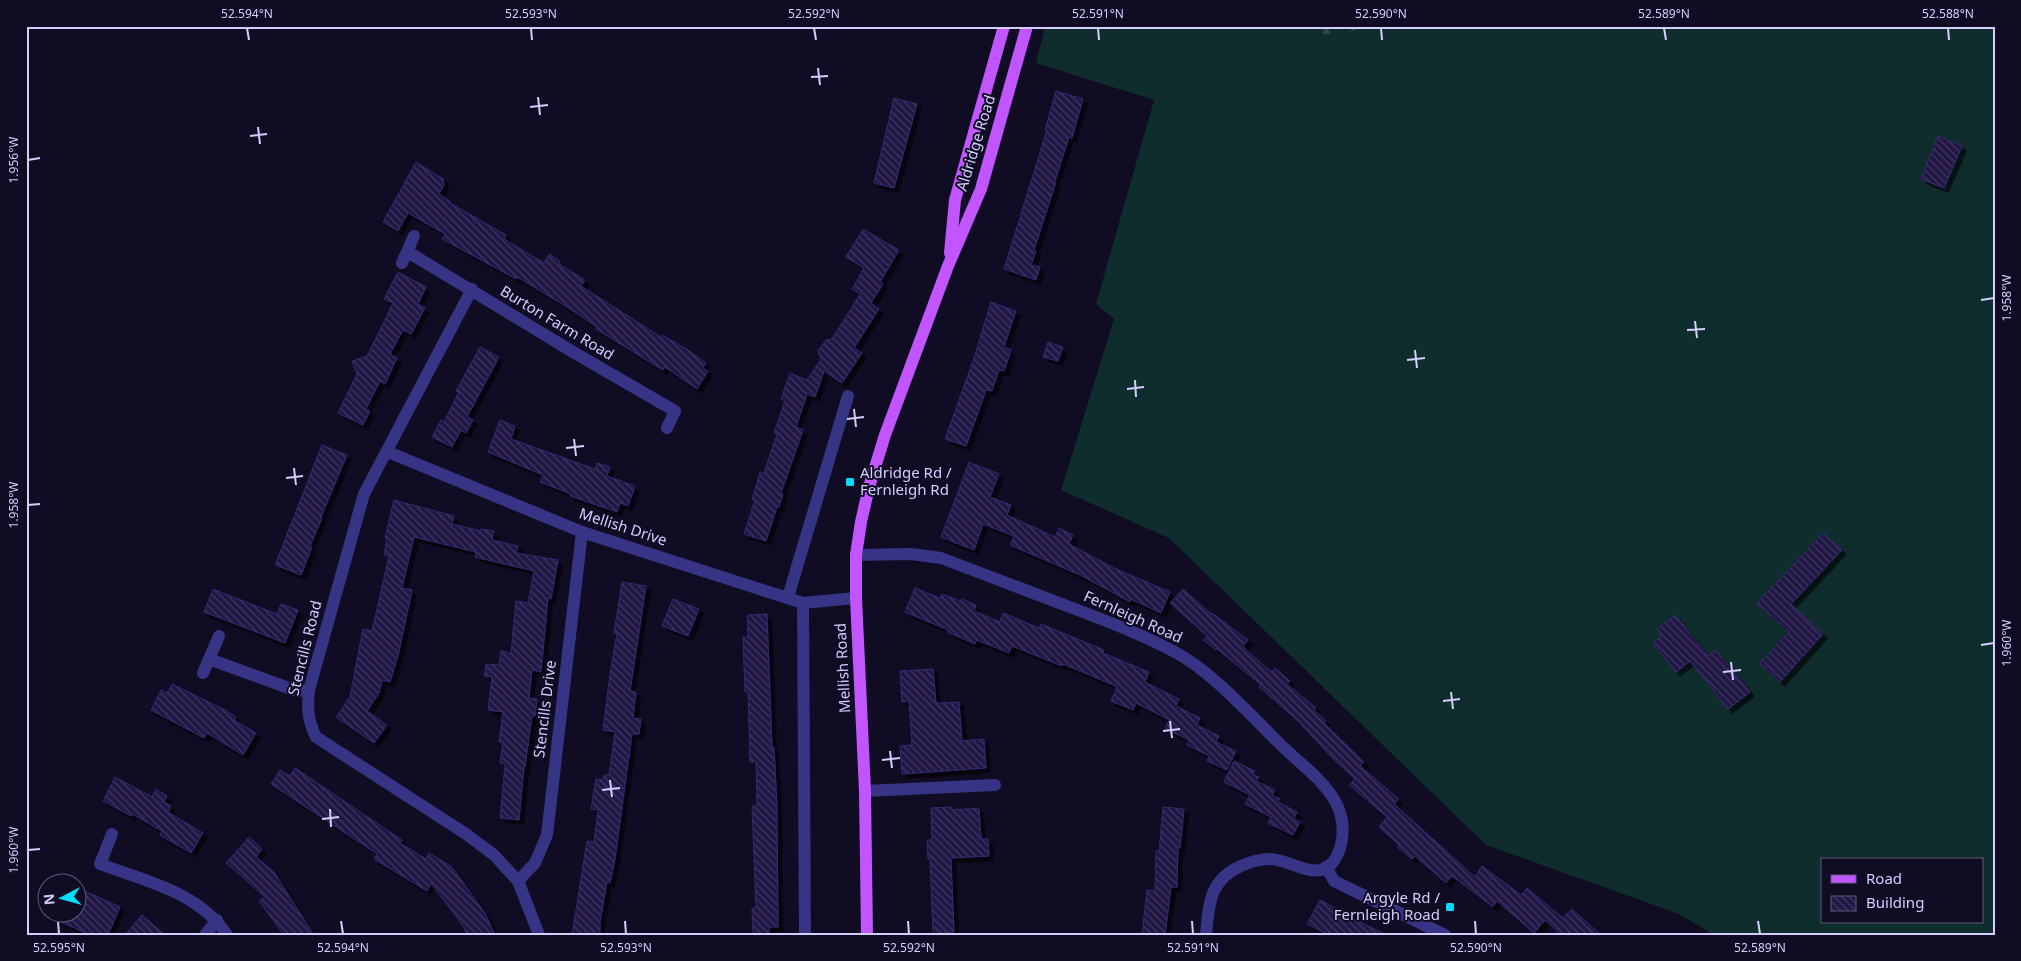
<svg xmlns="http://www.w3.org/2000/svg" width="2021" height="961" font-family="'Noto Sans',sans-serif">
  <defs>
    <pattern id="forest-firs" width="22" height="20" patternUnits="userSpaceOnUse" patternTransform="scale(1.25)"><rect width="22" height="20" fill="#0f2d2c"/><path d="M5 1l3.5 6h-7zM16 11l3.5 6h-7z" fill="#314a4c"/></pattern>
    <pattern id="building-back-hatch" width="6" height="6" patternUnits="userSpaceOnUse" patternTransform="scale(1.25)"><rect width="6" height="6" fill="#211745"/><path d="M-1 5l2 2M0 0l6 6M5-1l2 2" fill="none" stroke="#403861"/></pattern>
    <filter id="shadow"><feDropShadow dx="4.5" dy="4.5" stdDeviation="0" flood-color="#0009"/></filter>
  </defs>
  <rect width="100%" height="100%" fill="#100c23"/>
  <!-- grass -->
  <path fill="#0f2d2c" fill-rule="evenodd" d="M1045 26H1995V935H1714L1679 914 1486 845 1169 538 1061 490 1114 319 1096 304 1154 100 1036 63ZM1822 860H1982V922H1822Z"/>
  <!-- forest -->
  <polygon fill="url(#forest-firs)" points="1310,26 1363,26 1330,41 1311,31"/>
  <!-- building -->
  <g fill="url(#building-back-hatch)" stroke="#372773" filter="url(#shadow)">
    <polygon points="1056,91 1083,99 1072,138 1069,137 1055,181 1056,182 1034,250 1036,251 1031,265 1040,267 1036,280 1004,269 1047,130 1045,130"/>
    <polygon points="894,98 917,104 894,188 874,183"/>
    <polygon points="1938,136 1962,146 1944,188 1921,179"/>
    <polygon points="416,162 443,179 444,185 439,194 451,202 450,203 506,235 504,239 544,263 549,254 560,261 559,264 585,280 581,286 661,337 662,335 685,348 706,363 703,368 708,371 697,389 665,367 663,370 651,363 596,329 597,327 567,307 517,277 516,279 442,239 445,234 408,213 398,231 383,222"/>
    <polygon points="863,229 899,250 880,282 883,284 871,303 879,309 854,348 862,353 842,383 824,371 815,397 807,394 796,427 803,430 781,493 783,494 779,507 777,507 766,541 744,534 755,500 752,500 760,472 764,473 777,434 774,433 785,401 781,399 790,373 807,380 821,359 818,351 826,340 832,339 860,294 852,289 864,268 846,257"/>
    <polygon points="398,272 426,287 418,304 425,308 411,334 403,330 390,354 397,358 385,384 380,381 366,409 370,411 363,425 338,413 357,374 352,361 367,356 393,303 384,299"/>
    <polygon points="991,302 1016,311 1004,347 1011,350 1004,371 999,370 992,391 986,390 966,446 945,439 973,361"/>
    <polygon points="1048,342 1063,347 1058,361 1043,357"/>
    <polygon points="480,347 499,357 467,417 473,420 466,433 461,430 452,447 432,437 441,420 444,422 459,392 456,391"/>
    <polygon points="500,420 515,426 511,439 595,469 597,463 610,467 607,476 635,486 628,506 620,503 617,512 570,496 571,494 540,482 543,475 488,452"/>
    <polygon points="322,445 347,455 321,517 322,518 310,546 312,547 301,575 275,565"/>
    <polygon points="969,462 999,474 990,497 1011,505 1007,515 1055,537 1059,528 1073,535 1069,544 1114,568 1170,592 1161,613 1131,599 1130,602 1082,576 1010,545 1014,536 983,524 974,550 941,537"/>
    <polygon points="394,500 454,516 452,524 481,531 481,529 494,531 492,540 518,546 516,553 558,560 551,599 548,598 541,672 532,670 529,698 537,699 535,716 532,716 525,767 524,767 519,820 500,818 505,764 500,763 503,743 499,742 503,712 488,710 492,677 484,676 486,664 499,665 501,651 511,653 516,601 528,603 534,571 475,557 476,552 414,537 402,588 412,590 399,652 390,682 382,680 379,693 367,711 387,725 374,743 336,717 350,697 363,629 372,631 389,556 384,555 387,539 385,538"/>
    <polygon points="1823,533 1842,550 1791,604 1823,634 1780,682 1760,663 1789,632 1757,603"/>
    <polygon points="622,582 646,586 630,691 636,692 633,718 641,719 639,734 632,734 615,859 610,883 607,882 600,922 600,935 572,935 587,841 594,842 598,810 591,809 596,779 603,780 604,775 609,775 615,732 603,730 610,674 617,633 614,633"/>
    <polygon points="915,588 940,598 942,594 961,601 962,599 976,605 974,611 1000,622 1003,613 1039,628 1041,624 1104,650 1103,653 1149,672 1145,682 1179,699 1176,706 1200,718 1197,725 1219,736 1216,742 1236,751 1227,770 1207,761 1209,756 1187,745 1189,740 1165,728 1169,720 1136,703 1133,710 1111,701 1117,687 1111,684 1063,664 1062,666 1012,646 1009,653 977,640 975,644 947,632 948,630 905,612"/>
    <polygon points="213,589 277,614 281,604 298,610 285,643 204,612"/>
    <polygon points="1183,589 1211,614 1212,613 1248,640 1243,646 1247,651 1272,672 1275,668 1290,681 1287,684 1316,708 1314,710 1326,721 1324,723 1364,762 1360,766 1399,799 1394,804 1475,877 1482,866 1521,895 1527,888 1563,918 1572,909 1601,935 1561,935 1545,920 1534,933 1497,901 1493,907 1452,876 1446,883 1415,856 1412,859 1397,847 1399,845 1379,827 1387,817 1349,785 1355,779 1334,760 1299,722 1259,687 1261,685 1217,649 1216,650 1203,640 1207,636 1170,603"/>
    <polygon points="673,599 699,609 688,636 662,626"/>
    <polygon points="767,614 772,747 774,747 777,806 778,927 769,927 769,935 753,935 752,908 756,908 752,806 757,806 756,762 750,762 748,692 745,692 743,637 748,637 747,615"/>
    <polygon points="1675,615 1708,656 1716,650 1750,692 1728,709 1690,661 1676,672 1653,643 1662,636 1657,629"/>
    <polygon points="933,669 936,703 959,702 962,741 984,739 986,768 902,774 900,746 912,745 909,701 902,702 900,671"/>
    <polygon points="172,684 225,710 236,717 234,720 256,733 243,755 207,733 204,738 151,710 161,690 167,693"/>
    <polygon points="1234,761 1255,771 1253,774 1259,777 1256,781 1275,790 1272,795 1280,799 1278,802 1297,812 1294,819 1300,822 1293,835 1268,823 1271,817 1245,804 1250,795 1224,782"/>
    <polygon points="295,768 402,840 400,843 426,859 429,853 452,867 485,913 495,935 467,935 463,926 431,883 427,891 374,859 377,854 271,784 280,770 290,776"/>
    <polygon points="115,777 152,797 156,789 167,796 164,802 171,806 168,812 203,833 191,853 160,835 162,831 132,814 131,816 103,801"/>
    <polygon points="952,807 952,810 979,808 981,839 988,839 989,856 951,858 954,932 933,934 930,859 928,859 927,840 932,840 931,808"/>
    <polygon points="1163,807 1184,809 1180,848 1178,848 1177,887 1171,887 1165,935 1142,935 1147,890 1155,891 1156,851 1159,851"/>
    <polygon points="249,837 262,849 256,857 274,872 314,935 284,935 259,901 265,897 226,863"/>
    <polygon points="78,888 120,907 108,935 90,935 43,914 78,914"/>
    <polygon points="1320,900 1360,922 1387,935 1329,935 1307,924"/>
    <polygon points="142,915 165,935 125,935"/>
  </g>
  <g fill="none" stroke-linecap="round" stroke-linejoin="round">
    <!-- minor -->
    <g stroke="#383485" stroke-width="12">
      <polyline points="408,252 573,352 675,411 667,428"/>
      <polyline points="402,263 414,236"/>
      <path d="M472 289 364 494 309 690C307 708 308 721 316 737L466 834 494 855 518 881 539 935"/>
      <polyline points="388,452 582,532 803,603 856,598"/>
      <path d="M856 555 911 554 941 558C986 575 1030 592 1075 609 1109 622 1143 635 1175 652 1214 673 1251 716 1283 747 1300 763 1323 780 1335 801 1345 818 1346 845 1333 862 1317 883 1290 859 1270 859 1259 859 1250 862 1241 866 1209 880 1209 904 1206 935"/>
      <polyline points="788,597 848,396"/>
      <polyline points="803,603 805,935"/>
      <polyline points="209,659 297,691 309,690"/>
      <polyline points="203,673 219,636"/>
      <polyline points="865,791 995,785"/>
      <path d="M112 834 100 864C145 881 199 892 227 935"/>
      <polyline points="1326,867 1334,881 1445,935"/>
      <polyline points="518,881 535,863 547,835 582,532"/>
      <polyline points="205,935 217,920"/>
    </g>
    <!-- primary -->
    <g stroke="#c155ff" stroke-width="12">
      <polyline points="950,253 955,200 1004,26"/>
      <polyline points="867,935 865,791 856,598 856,555 861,522 869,487 885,435 948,266 981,189 1027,26"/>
    </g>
  </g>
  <!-- ticks -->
  <path fill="none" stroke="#d4ceff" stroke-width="2" d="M247 28 249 40M531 28 532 40M814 28 816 40M1098 28 1099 40M1381 28 1382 40M1664 28 1666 40M1948 28 1949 40M818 68 820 85M811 77 828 76M538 97 540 115M530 107 548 105M258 127 260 144M250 136 267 134M28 160 40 158M1981 300 1994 298M1695 321 1697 338M1687 330 1705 329M1415 350 1417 368M1407 360 1425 358M1135 380 1136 397M1127 389 1144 387M854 409 856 427M847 419 864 417M574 439 576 456M566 448 584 446M294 468 296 485M286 478 303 476M28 505 40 504M1981 645 1994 643M1731 662 1733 680M1723 672 1741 670M1451 692 1453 709M1443 701 1460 699M1170 721 1172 738M1163 731 1180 729M890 751 892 768M882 760 900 758M610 780 612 797M602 790 620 788M330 809 331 827M322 819 339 817M28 850 40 849M58 921 59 934M341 921 343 934M625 921 626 934M908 921 909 934M1192 921 1193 934M1475 921 1476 934M1758 921 1760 934"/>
  <!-- markers -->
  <g fill="#00ddf9" stroke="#100c23" stroke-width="2">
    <rect x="845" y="477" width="10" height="10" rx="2.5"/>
    <rect x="1445" y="902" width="10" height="10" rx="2.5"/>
  </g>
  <g text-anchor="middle" stroke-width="4" stroke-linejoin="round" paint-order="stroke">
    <!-- street labels -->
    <g font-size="15" fill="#d4ceff" stroke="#100c23">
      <text transform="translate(976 143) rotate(-73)" y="5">Aldridge Road</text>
      <text transform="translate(557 323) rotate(31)" y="5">Burton Farm Road</text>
      <text transform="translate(623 527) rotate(18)" y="5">Mellish Drive</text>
      <text transform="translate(1133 617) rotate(24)" y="5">Fernleigh Road</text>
      <text transform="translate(305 648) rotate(-76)" y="5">Stencills Road</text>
      <text transform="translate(843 668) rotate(-93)" y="5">Mellish Road</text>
      <text transform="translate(545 709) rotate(-83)" y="5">Stencills Drive</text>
    </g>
    <!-- poi labels -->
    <g font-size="15" fill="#d4ceff" stroke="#100c23" text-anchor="start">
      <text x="860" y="478">Aldridge Rd /<tspan x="860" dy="17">Fernleigh Rd</tspan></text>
      <text x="1440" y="903" text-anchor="end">Argyle Rd /<tspan x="1440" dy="17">Fernleigh Road</tspan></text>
    </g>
  </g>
  <!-- border -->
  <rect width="2021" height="961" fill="none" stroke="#100c23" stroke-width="55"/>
  <!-- legend -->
  <rect x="1821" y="858" width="162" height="65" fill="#100c23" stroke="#5e5a7b"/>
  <rect x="1831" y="875" width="25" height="8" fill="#c155ff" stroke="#5e5a7b"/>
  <text x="1866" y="884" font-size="15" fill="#d4ceff">Road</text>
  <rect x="1831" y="896" width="25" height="15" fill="url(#building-back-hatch)" stroke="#5e5a7b"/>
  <text x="1866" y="908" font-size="15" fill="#d4ceff">Building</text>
  <!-- north arrow -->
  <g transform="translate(62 898) rotate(264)"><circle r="24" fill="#100c23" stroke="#5e5a7b"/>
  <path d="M0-4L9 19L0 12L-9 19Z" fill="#00ddf9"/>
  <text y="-8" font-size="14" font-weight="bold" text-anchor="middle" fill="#d4ceff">N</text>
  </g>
  <rect x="28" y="28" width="1966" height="906" fill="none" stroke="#d4ceff" stroke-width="2"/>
  <g font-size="12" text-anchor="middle" fill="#d4ceff">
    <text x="247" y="18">52.594°N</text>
    <text x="531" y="18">52.593°N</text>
    <text x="814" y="18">52.592°N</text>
    <text x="1098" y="18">52.591°N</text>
    <text x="1381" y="18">52.590°N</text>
    <text x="1664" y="18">52.589°N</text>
    <text x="1948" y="18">52.588°N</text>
    <text transform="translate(14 160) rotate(-90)" y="4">1.956°W</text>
    <text transform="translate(2007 298) rotate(-90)" y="4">1.958°W</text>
    <text transform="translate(14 505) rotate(-90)" y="4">1.958°W</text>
    <text transform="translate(2007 643) rotate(-90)" y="4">1.960°W</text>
    <text transform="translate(14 850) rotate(-90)" y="4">1.960°W</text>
    <text x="59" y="952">52.595°N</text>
    <text x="343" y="952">52.594°N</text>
    <text x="626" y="952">52.593°N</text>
    <text x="909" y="952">52.592°N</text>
    <text x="1193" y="952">52.591°N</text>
    <text x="1476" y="952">52.590°N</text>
    <text x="1760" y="952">52.589°N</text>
  </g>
</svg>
